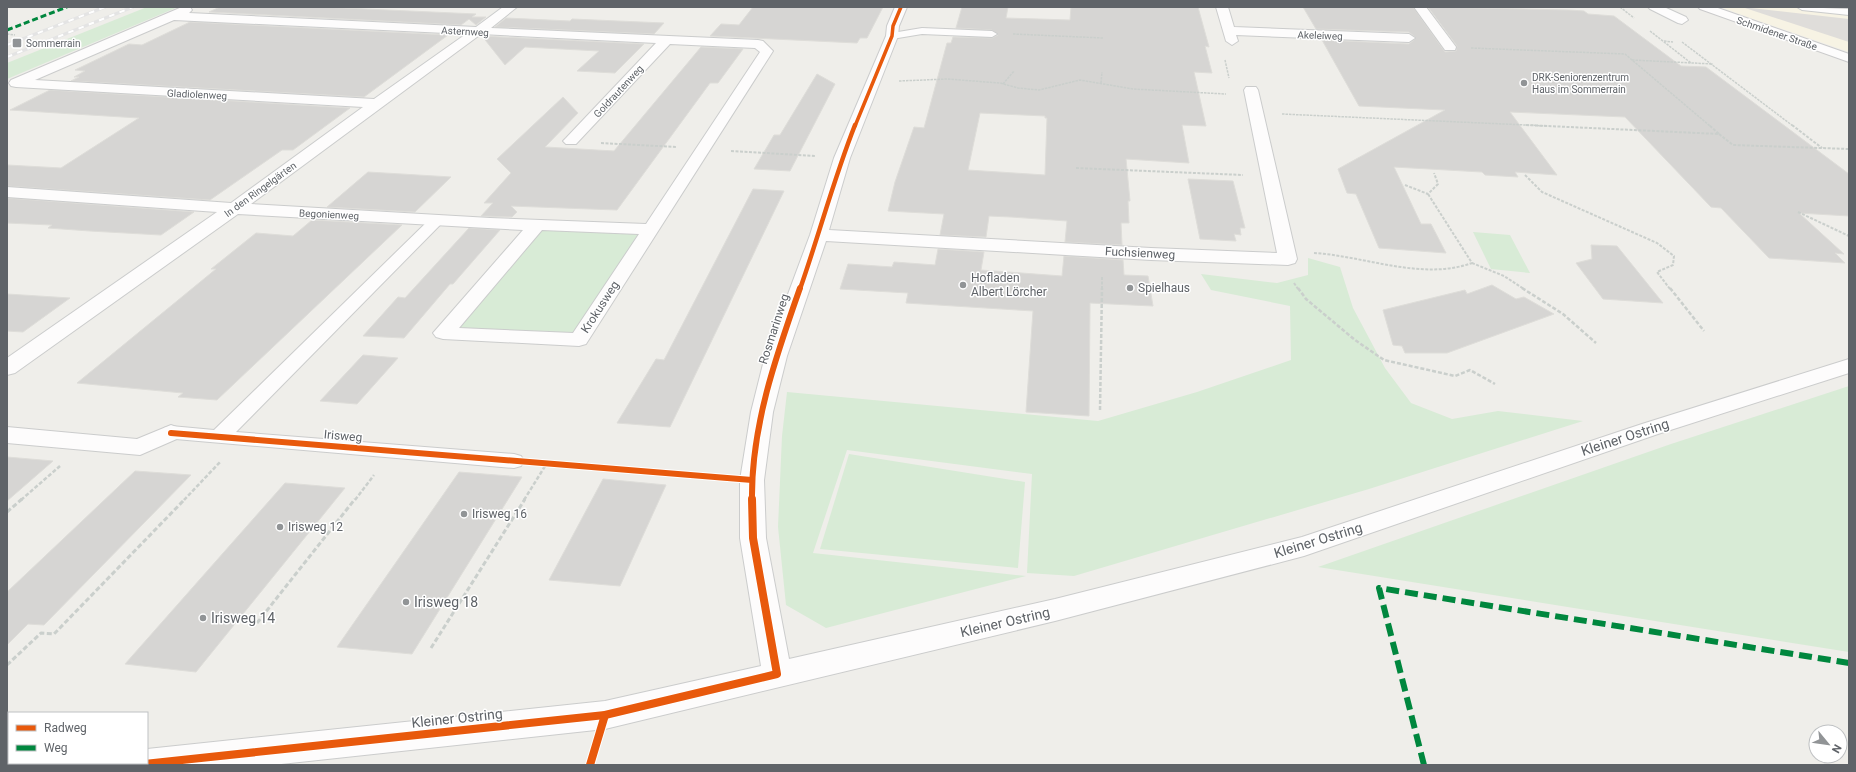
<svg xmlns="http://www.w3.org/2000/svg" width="1856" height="772" font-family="Roboto,sans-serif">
  <rect width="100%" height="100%" fill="#efeeea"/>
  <!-- commercial -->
  <polygon fill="#f7f3e4" points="1720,7 1849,7 1849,52 1753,19"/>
  <!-- industrial -->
  <polygon fill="#dfddda" points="1742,7 1849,19 1849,42"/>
  <!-- green -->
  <g fill="#d8ebd6">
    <polygon points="147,7 178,7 7,79 7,63"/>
    <polygon points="536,226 651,229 579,340 443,333"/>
    <polygon points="1473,232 1510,235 1530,273 1491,269"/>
    <polygon points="1308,258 1340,267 1353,308 1385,368 1411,403 1452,419 1498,411 1583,421 1369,489 1074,576 1027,573 1032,474 847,450 813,553 1026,576 826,628 786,605 778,527 782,436 787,392 1098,421 1197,392 1291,360 1290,306 1211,290 1201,274 1277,283 1308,275"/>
    <polygon points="1849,386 1849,652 1318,567 1671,444"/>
    <polygon points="849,454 1025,482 1018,568 820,549"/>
  </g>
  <!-- building -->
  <g fill="#d6d5d3" stroke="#deddd9" fill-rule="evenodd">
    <polygon points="220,7 321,7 476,14 472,17 486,17 476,25 469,19 461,25 209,12"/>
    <polygon points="753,7 883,7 867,38 860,38 857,43 710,36 721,24 739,25"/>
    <path d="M962 7H1008L1006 18 1070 20 1071 7H1198L1209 47 1205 46 1212 73 1194 72 1206 126 1182 125 1189 163 1126 159 1130 201H1128L1129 223H1121L1122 245 1065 242 1067 221 1011 217 989 216 986 237 940 235 944 214 888 211 895 182 914 127 924 128 947 43H951L953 37 992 38 998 35 992 30 956 28ZM980 113 1045 116V118H1047L1045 175 968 170Z"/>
    <polygon points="1303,7 1413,7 1445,52 1456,51 1457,46 1428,7 1569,10 1584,11 1588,14 1614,16 1681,66 1706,67 1849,174 1849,216 1799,213 1844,254 1835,253 1845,263 1769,258 1721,208 1711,207 1625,117 1510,112 1557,175 1515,172 1518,177 1485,175 1482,172 1394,167 1421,224 1431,224 1446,253 1379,248 1356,194 1347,193 1338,169 1445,110 1359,106 1322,40 1409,44 1416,38 1409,32 1316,29"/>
    <polygon points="506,18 570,21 572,19 664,23 654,34 495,27"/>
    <polygon points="190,22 448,35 364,97 71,81 79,77 74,77 85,71 75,70 129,44 142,45"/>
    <polygon points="482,36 644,44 615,73 577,71 599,51 525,47 505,65"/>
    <polygon points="701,47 743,49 718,83 710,83 617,210 511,206 517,212 512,217 481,216 493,203 484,203 511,173 497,159 563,97 578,113 545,147 614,151"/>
    <polygon points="817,74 835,84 790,171 754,169 774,135 780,135"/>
    <polygon points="50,90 350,108 293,150 282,150 210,200 7,186 7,165 61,168 139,118 10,110"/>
    <polygon points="368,172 451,177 415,212 327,207"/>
    <polygon points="1188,179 1233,181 1245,228 1240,228 1241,235 1234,234 1236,241 1200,239"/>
    <polygon points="753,189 784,191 670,427 617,423 656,359 664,360"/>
    <polygon points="7,198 194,212 161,235 90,231 48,228 52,225 7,223"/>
    <polygon points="312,220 402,225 217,400 178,397 183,393 77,383 216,269 211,269 256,233 293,236"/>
    <polygon points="469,228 500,230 453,284 450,284 404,338 363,336 398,297 405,298"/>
    <polygon points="1591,245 1617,246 1663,303 1603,299 1576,263 1592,259"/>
    <polygon points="938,249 984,252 981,270 1062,276 1064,256 1123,260 1124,275 1148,276 1153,306 1090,303 1089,416 1026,412 1033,311 906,303 908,293 840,289 848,264 892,267 894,262 935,265"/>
    <polygon points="1492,285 1516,299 1524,297 1554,314 1447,353 1405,353 1402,346 1393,345 1383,310 1465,290 1467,294"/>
    <polygon points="7,294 70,298 23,332 7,331"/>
    <polygon points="363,355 398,358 357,404 320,401"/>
    <polygon points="7,457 53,461 7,501"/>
    <polygon points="135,471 191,475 44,625 28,624 7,645 7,592"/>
    <polygon points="459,472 522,477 412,654 337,647"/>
    <polygon points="603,479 666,485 620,586 549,580"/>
    <polygon points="285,483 345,488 196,672 125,664"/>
  </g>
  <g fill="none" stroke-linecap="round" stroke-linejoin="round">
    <!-- service casing -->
    <g stroke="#cbcccc" stroke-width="2">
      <g id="service">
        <polygon points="1797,7 1849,9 1849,15 1802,10"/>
        <polygon points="922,28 992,31 997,34 992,37 922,34 892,39 887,36 892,33"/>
        <polygon points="437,215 442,217 445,220 442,223 236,432 514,454 521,456 524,461 521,466 514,468 164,438 161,433 164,428 171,426 214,430 432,217"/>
      </g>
    </g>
    <!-- minor casing -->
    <g stroke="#cbcccc" stroke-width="2">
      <g id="minor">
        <path d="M182 7H190L192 10 189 13 476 27 503 7H517L491 28 758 40 763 41 773 51 586 344 579 346 443 339 436 337 433 333 523 230 238 214 15 373 7 375V358L217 212 7 197V187L231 203 363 107 16 87 11 86 9 83 11 80ZM174 20 466 34 374 99 35 80ZM481 34 656 43 566 138 563 141 566 144H576L670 44 755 48 760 52 646 224 490 218 251 204ZM542 230 639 234 573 333 459 328Z"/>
        <polygon points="895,7 907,7 899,26 898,36 850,158 829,230 1151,248 1277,253 1244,90 1246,87 1256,87 1258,90 1297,259 1295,263 1288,265 1151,260 826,241 787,356 773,412 764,480 766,538 789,659 1055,599 1302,537 1642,424 1849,359 1849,373 1658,434 1304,556 1055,621 605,729 272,765 119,765 120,763 147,763 147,749 605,701 761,666 740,538 740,480 751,412 765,356 810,235 834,158 886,36 887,26"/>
        <polygon points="1216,7 1228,7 1234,27 1409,34 1415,38 1409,42 1236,35 1238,41 1232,45 1226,41"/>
        <polygon points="1414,7 1426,7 1456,47 1455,50 1445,50"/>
        <polygon points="1648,7 1664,7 1686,17 1688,20 1682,24 1678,23 1650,9"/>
        <polygon points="171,425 179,428 183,433 179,438 140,455 7,443 7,427 137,439"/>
      </g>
    </g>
    <!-- secondary casing -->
    <g stroke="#cacacb" stroke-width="2">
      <polygon id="secondary" points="1698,7 1715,7 1849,54 1849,62 1700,9"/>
    </g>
    <!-- path-far3 -->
    <g stroke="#cacfcc" stroke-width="1.5" stroke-dasharray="2.5 1" stroke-linecap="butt">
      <polyline points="1620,7 1634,18"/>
      <polyline points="1650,31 1691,63"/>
      <polyline points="7,34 15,35"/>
      <polyline points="1013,34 1103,38"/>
      <polyline points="1664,41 1673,42"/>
      <polyline points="1682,42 1793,126"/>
      <polyline points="1471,48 1625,54 1710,126"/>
      <polyline points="1225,60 1229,78"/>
      <polyline points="1632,60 1713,64"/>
      <polyline points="899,81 947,79 1000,83 1018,88 1039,90 1080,80 1133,89 1226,94"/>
      <polyline points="1101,83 1102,72"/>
      <polyline points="1003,84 1014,71"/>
      <polyline points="1282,114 1548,126"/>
    </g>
    <!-- path-far2 -->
    <g stroke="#cacfcc" stroke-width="2" stroke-dasharray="3 1.5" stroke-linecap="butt">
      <polyline points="1526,125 1719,134 1709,125"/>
      <polyline points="1792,125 1822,148"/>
      <polyline points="1719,134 1733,145 1849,149"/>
      <polyline points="601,143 676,147"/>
      <polyline points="731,151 816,156"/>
      <polyline points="1076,168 1243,175"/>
      <polyline points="1525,175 1542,192 1657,243 1674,256 1673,265 1657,272 1670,289"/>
      <polyline points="1405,185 1428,194 1438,184 1434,173"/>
      <polyline points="1798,212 1849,236"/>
      <path d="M1314 253C1365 256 1422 281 1472 263L1428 194"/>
      <polyline points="1472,263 1504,276 1524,289"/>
      <polyline points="1294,283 1298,289"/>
      <polyline points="1102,289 1102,276"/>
    </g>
    <!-- path-far1 -->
    <g stroke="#cacfcc" stroke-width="2.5" stroke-dasharray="4 2" stroke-linecap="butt">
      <polyline points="1298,288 1306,299 1355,340 1384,360 1455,376 1470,370 1495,384"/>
      <polyline points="1522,288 1563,314 1596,343"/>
      <polyline points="1670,288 1704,331"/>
      <polyline points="1100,410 1102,288"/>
      <polyline points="21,500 60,466"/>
      <polyline points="184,500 221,461"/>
      <polyline points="355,500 374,475"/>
      <polyline points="524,500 547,463"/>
    </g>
    <!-- path -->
    <g stroke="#cacfcc" stroke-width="3" stroke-dasharray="5 2.5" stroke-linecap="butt">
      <polyline points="7,512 22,499"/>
      <polyline points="257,623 355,499"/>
      <polyline points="431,648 525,499"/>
      <polyline points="7,665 41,633 54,634 185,499"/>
    </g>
    <!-- service -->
    <use href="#service" fill="#fdfcfc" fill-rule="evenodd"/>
    <!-- minor -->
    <use href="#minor" fill="#fdfcfc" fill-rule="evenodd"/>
    <!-- secondary -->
    <use href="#secondary" fill="#fdfcfc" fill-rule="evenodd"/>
    <!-- rail casing -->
    <g stroke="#e4e4e4" stroke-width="3">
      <g id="rail">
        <polyline points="7,45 105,7"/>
        <polyline points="7,57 133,7"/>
      </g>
    </g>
    <!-- rail -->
    <use href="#rail" stroke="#fff" stroke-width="2" stroke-dasharray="5.5" stroke-linecap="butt"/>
    <!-- quiet-far1 -->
    <polyline stroke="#00873e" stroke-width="3" stroke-dasharray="6 3" stroke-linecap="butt" points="7,30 67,7"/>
    <!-- quiet -->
    <polyline stroke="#00873e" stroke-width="6" stroke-dasharray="13 6" stroke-linecap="butt" points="1424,765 1379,588 1849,663"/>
    <!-- cycleway-far3 casing -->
    <g stroke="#fff" stroke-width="5">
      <polyline id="cycleway-far3" points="855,126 892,36 893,26 901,7"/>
    </g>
    <!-- cycleway-far2 casing -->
    <g stroke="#fff" stroke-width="6">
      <path id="cycleway-far2" d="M800 289C819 235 834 178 855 125"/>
    </g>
    <!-- cycleway-far1 casing -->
    <g stroke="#fff" stroke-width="8">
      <g id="cycleway-far1">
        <polyline points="171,433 752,480"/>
        <path d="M752 500C751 427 776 356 800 288"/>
      </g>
    </g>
    <!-- cycleway casing -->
    <g stroke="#fff" stroke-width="10">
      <g id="cycleway">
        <polyline points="135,765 605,715 777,674 753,538 752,499"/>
        <polyline points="590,765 605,715"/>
      </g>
    </g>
    <!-- cycleway-far3 -->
    <use href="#cycleway-far3" stroke="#e8590c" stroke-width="3.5"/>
    <!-- cycleway-far2 -->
    <use href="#cycleway-far2" stroke="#e8590c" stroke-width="4.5"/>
    <!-- cycleway-far1 -->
    <use href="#cycleway-far1" stroke="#e8590c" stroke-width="6"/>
    <!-- cycleway -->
    <use href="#cycleway" stroke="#e8590c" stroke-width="8"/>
  </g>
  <!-- markers -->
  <g fill="#919496" stroke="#fff" stroke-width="1.5">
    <rect x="12" y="38" width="10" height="10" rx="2"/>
    <circle cx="1524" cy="83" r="4"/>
    <circle cx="963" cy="285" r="4"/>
    <circle cx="1130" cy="288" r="4"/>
    <circle cx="464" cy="514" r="4"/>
    <circle cx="280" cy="527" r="4"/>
    <circle cx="406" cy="602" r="4"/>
    <circle cx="203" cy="618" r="4"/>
  </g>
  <g text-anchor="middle" stroke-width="3" stroke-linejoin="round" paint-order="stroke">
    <!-- far-street labels -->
    <g font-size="10" fill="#5f6368" stroke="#fff">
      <text transform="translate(465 31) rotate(3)" y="4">Asternweg</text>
      <text transform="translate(1777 33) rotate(19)" y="4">Schmidener Straße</text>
      <text transform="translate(1320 35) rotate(2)" y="4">Akeleiweg</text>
      <text transform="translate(618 91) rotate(-47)" y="4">Goldrautenweg</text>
      <text transform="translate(197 94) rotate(3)" y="4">Gladiolenweg</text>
      <text transform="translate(260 189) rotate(-36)" y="4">In den Ringelgärten</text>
      <text transform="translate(329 214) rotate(3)" y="4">Begonienweg</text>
    </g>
    <!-- far-poi labels -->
    <g font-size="10" fill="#5f6368" stroke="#fff" text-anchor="start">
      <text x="26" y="47">Sommerrain</text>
      <text x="1532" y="81">DRK-Seniorenzentrum<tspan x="1532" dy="12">Haus im Sommerrain</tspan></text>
    </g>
    <!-- street labels -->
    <g font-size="12" fill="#5f6368" stroke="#fff">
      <text transform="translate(1140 253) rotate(3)" y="4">Fuchsienweg</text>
      <text transform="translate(600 307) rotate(-57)" y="4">Krokusweg</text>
      <text transform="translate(774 329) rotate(-72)" y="4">Rosmarinweg</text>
      <text transform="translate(343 436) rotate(5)" y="4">Irisweg</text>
    </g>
    <!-- poi labels -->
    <g font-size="12" fill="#5f6368" stroke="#fff" text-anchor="start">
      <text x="971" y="282">Hofladen<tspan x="971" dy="14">Albert Lörcher</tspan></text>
      <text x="1138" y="292">Spielhaus</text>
      <text x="472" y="518">Irisweg 16</text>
      <text x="288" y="531">Irisweg 12</text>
    </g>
    <!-- near-street labels -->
    <g font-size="14" fill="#5f6368" stroke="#fff">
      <text transform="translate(1625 437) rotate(-18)" y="5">Kleiner Ostring</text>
      <text transform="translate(1318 540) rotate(-17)" y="5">Kleiner Ostring</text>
      <text transform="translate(1005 622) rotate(-13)" y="5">Kleiner Ostring</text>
      <text transform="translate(457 718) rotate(-6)" y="5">Kleiner Ostring</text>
    </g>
    <!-- near-poi labels -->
    <g font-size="14" fill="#5f6368" stroke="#fff" text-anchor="start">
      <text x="414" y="607">Irisweg 18</text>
      <text x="211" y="623">Irisweg 14</text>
    </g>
  </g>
  <!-- border -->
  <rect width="1856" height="772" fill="none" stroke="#5f6368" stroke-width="16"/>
  <!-- legend -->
  <rect x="8" y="712" width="140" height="52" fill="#ffffff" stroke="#bfc1c3"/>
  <rect x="16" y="725" width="20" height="6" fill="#e8590c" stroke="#bfc1c3"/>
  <text x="44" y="732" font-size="12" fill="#5f6368">Radweg</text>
  <rect x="16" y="745" width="20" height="6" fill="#00873e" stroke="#bfc1c3"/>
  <text x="44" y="752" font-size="12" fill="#5f6368">Weg</text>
  <!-- north arrow -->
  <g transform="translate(1828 744) rotate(119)"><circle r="19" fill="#ffffff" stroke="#bfc1c3"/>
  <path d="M0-3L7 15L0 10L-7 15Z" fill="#919496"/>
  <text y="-6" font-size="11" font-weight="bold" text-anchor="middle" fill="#5f6368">N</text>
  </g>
</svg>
